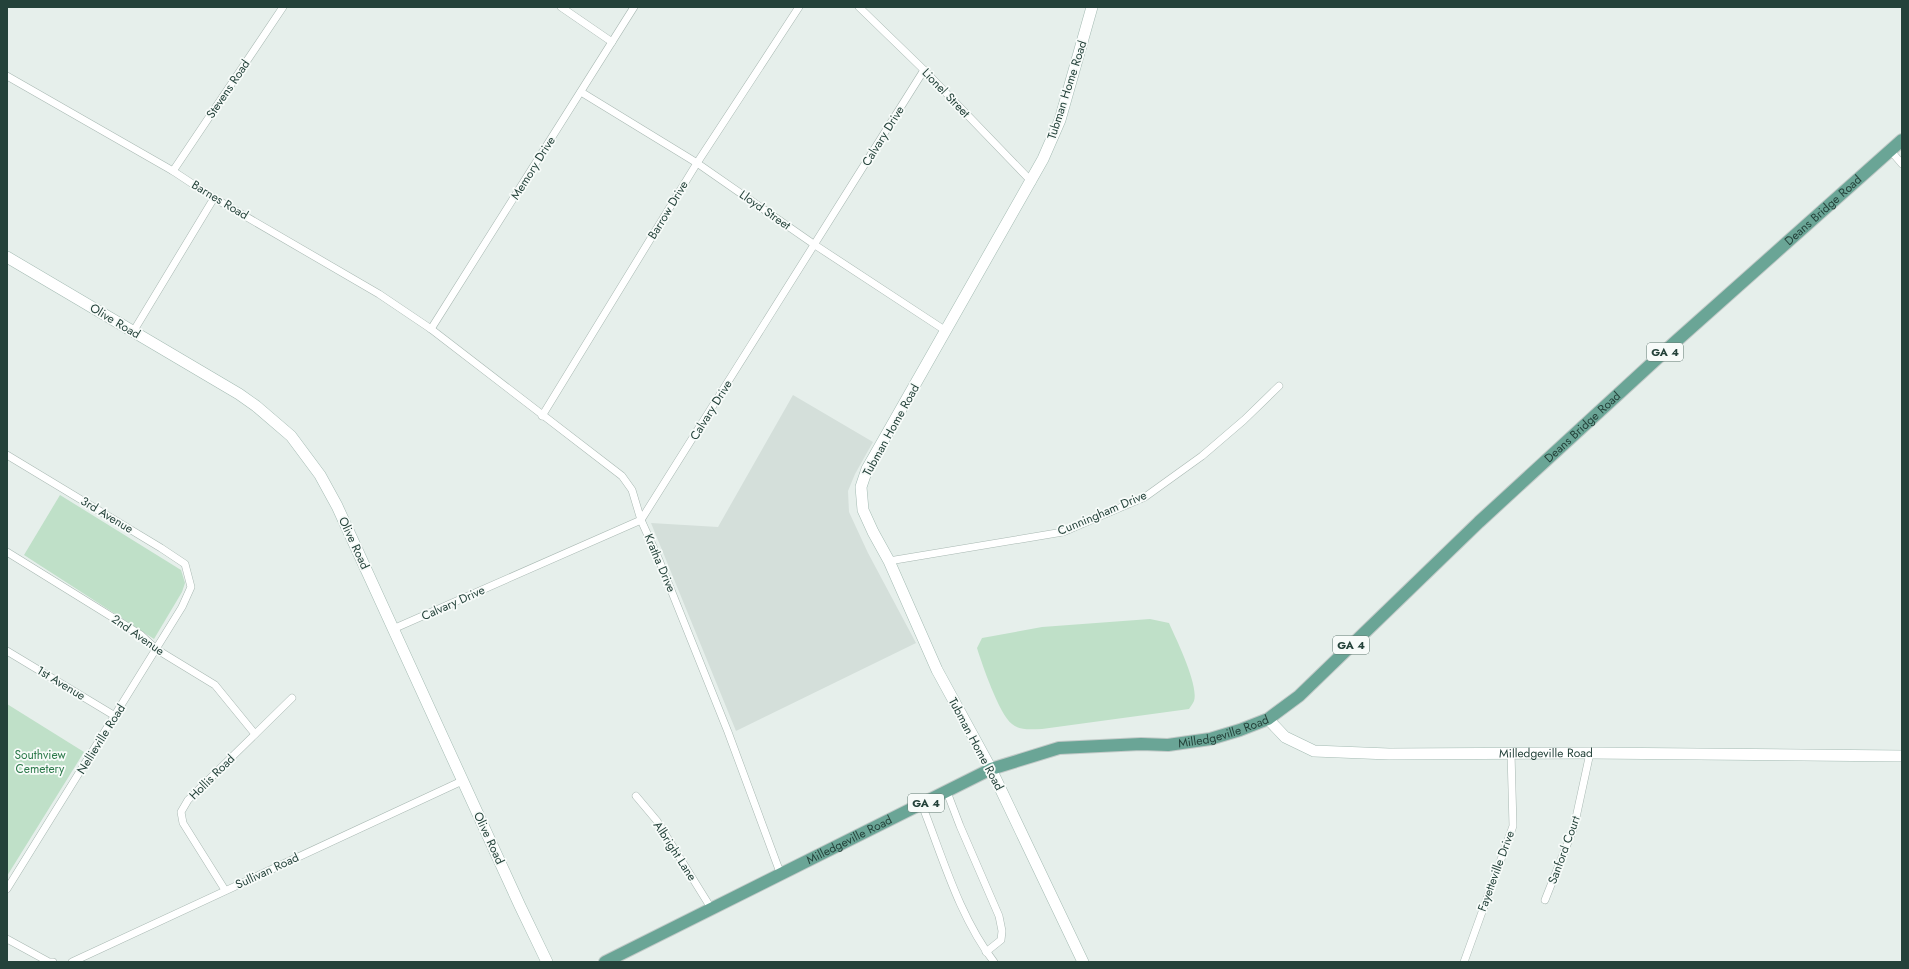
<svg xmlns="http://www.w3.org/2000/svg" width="1909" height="969" font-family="Jost,sans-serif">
  <rect width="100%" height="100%" fill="#e6efeb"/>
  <!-- built -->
  <polygon fill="#d4dfda" points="793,395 873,442 855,474 848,491 849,512 868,553 916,643 736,731 651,523 718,527"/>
  <!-- green -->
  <g fill="#bfe0c8">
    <polygon points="60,495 181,570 185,583 182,592 154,639 24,555"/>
    <path d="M1150 619 1169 623C1176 639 1199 685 1194 701 1193 703 1191 706 1189 709L1042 729C1032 729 1020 731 1012 724 999 714 982 664 977 648L982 638 1042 627Z"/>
    <polygon points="7,704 84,752 7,876"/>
  </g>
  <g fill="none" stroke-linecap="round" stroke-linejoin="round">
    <!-- street casing -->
    <g stroke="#a8b8b2" stroke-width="8">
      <g id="street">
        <polyline points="561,7 612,42"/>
        <polyline points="859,7 924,70 1032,182"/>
        <polyline points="7,76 173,171 214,198 379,294 431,329 622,476 632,490 641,520 659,560 728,732 781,875"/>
        <polyline points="581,92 697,163 815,245 946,331"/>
        <polyline points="1890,150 1902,164"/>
        <polyline points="173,171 283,7"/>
        <polyline points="431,329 634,7"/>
        <polyline points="133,332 214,198"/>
        <polyline points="542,416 697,163 799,7"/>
        <polyline points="7,455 161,548 185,564 191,587 182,607 7,889"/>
        <polyline points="7,552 141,635 156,649 215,685 255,734"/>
        <polyline points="889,561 1063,532 1145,497 1202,456 1244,420 1279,386"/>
        <polyline points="393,629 641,520 924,70"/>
        <polyline points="7,651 115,716"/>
        <polyline points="947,792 960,826 999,916 1002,931 1001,940 986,952"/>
        <polyline points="636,796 657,821 711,908"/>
        <path d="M922 805C943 858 959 916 994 962"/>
        <polyline points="225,890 183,823 181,812 188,800 292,698"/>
        <polyline points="1545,900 1574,827 1590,753"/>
        <polyline points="7,939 49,962 53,962"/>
        <polyline points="72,962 462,781"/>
        <polyline points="1464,962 1513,826 1511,753"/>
      </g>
    </g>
    <!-- secondary casing -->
    <g stroke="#a4bbb3" stroke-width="12">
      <g id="secondary">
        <polyline points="7,257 239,394 256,406 291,436 320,475 337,506 520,906 547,962"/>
        <path id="s1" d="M1268 719 1285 737 1314 751 1389 754 1590 753 1902 756"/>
        <polyline points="1083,962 991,769 937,670 889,561 873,532 863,510 861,487 867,469 1043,159 1060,120 1092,7"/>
      </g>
    </g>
    <!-- primary casing -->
    <g stroke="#c2cac8" stroke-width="14">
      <g id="primary">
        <path id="s2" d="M605 962 991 769 1059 748 1141 744 1168 745 1210 739 1240 730 1268 719 1299 696 1479 522 1674 343 1902 140"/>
      </g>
    </g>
    <!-- street -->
    <use href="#street" stroke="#fff" stroke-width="7"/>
    <!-- secondary -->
    <use href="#secondary" stroke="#fff" stroke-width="11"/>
    <!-- primary -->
    <use href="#primary" stroke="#6aa596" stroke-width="12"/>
  </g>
  <g text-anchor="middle" stroke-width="3.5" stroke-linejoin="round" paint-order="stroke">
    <!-- shield labels -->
    <g fill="#f7fbf9" stroke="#637a73" stroke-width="1">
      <rect x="1647" y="343" width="36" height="18" rx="3"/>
      <rect x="1333" y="636" width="36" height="18" rx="3"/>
      <rect x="908" y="794" width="36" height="18" rx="3"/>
    </g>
    <g font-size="11" font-weight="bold" fill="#24423a">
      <text x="1665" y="356">GA 4</text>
      <text x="1351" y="649">GA 4</text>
      <text x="926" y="807">GA 4</text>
    </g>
    <!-- street labels -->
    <g font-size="12" fill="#24423a" stroke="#f7fbf9">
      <text transform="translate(228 89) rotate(-56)" y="4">Stevens Road</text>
      <text transform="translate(1067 90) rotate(-72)" y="4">Tubman Home Road</text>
      <text transform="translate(946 93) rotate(46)" y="4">Lionel Street</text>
      <text transform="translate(883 136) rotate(-58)" y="4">Calvary Drive</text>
      <text transform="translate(533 168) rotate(-58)" y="4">Memory Drive</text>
      <text transform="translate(220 200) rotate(31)" y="4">Barnes Road</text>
      <text transform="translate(668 210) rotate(-59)" y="4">Barrow Drive</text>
      <text transform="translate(765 210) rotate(35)" y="4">Lloyd Street</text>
      <text dy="4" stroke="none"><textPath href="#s2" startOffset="1469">Deans Bridge Road</textPath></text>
      <text transform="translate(115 321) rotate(31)" y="4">Olive Road</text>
      <text transform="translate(711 410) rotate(-58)" y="4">Calvary Drive</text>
      <text dy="4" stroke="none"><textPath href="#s2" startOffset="1145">Deans Bridge Road</textPath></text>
      <text transform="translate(891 430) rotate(-61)" y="4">Tubman Home Road</text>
      <text transform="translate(1102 513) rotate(-23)" y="4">Cunningham Drive</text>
      <text transform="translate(107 515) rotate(31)" y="4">3rd Avenue</text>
      <text transform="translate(354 543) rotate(65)" y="4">Olive Road</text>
      <text transform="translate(660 563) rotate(67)" y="4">Kratha Drive</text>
      <text transform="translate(453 603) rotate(-24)" y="4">Calvary Drive</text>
      <text transform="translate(138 635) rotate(35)" y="4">2nd Avenue</text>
      <text transform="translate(61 683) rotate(31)" y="4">1st Avenue</text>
      <text dy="4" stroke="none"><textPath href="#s2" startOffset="669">Milledgeville Road</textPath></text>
      <text transform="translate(101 739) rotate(-58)" y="4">Nellieville Road</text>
      <text transform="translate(976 744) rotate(62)" y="4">Tubman Home Road</text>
      <text dy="4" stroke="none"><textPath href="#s1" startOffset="289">Milledgeville Road</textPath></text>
      <text transform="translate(212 777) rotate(-45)" y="4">Hollis Road</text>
      <text transform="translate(489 838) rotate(65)" y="4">Olive Road</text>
      <text dy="4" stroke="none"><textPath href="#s2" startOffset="273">Milledgeville Road</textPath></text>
      <text transform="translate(1564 850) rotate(-70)" y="4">Sanford Court</text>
      <text transform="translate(675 851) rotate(57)" y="4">Albright Lane</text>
      <text transform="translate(267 871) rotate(-25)" y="4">Sullivan Road</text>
      <text transform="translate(1496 871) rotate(-70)" y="4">Fayetteville Drive</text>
    </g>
    <!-- park labels -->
    <g font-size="12" fill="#2d7a4b" stroke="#f7fbf9">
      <text x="40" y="759">Southview<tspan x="40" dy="14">Cemetery</tspan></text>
    </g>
  </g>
  <!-- border -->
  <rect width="1909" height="969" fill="none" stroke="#24423a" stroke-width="16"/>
</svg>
